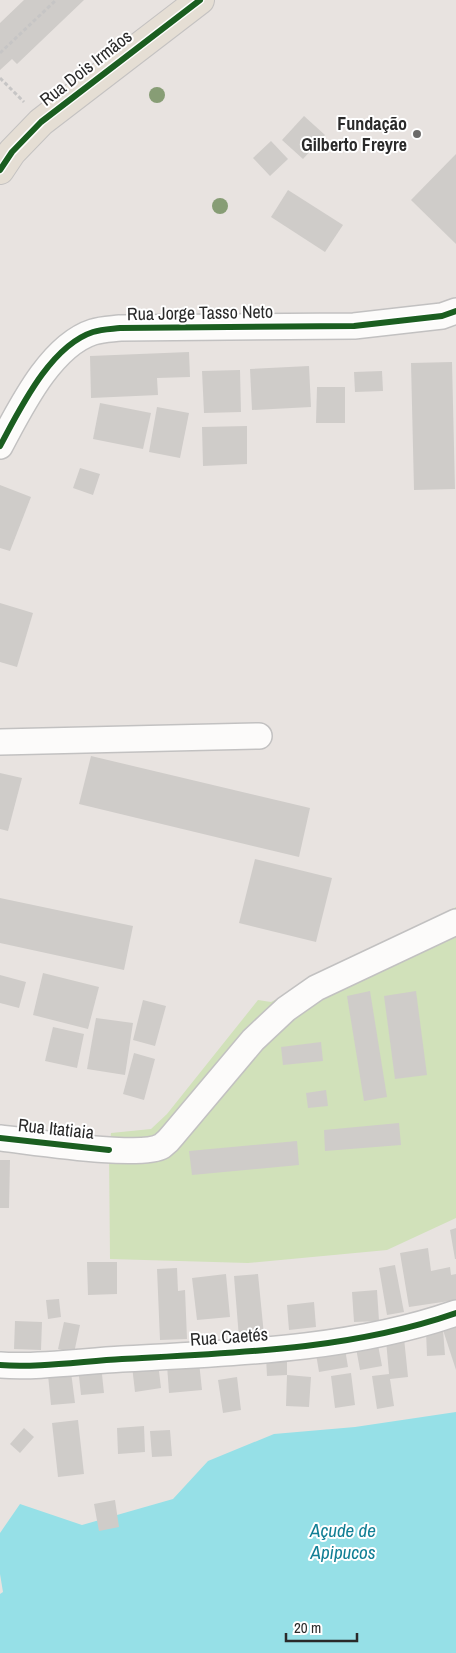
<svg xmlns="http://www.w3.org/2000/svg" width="456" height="1653" font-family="'Archivo Narrow',sans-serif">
  <rect width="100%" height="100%" fill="#e8e3e0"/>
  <!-- green -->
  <polygon fill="#d1e1ba" points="456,907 456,1218 387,1250 248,1263 110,1259 109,1150 111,1133 151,1129 167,1114 258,1000 271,1002"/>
  <!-- water -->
  <polygon fill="#96e0e7" points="456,1412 456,1653 0,1653 0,1594 3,1592 0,1574 0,1533 20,1504 82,1525 173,1499 208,1461 274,1434 355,1427"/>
  <!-- building -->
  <g fill="#cfccc9">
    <polygon points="24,0 84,0 17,64 12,59 0,70 0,23"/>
    <polygon points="304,116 325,135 303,159 282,140"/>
    <polygon points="271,141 288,159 270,176 253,158"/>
    <polygon points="456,154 456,244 411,200"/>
    <polygon points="288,190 343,225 325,252 271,217"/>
    <polygon points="189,352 190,377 157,378 158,395 91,398 90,356"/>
    <polygon points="452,362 455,489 414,490 411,363"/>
    <polygon points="309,366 311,407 252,410 250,369"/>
    <polygon points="240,370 241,412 204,413 202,371"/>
    <polygon points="382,371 383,391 355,392 354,372"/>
    <polygon points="317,387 345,387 345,423 316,423"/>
    <polygon points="100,403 151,413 143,449 93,439"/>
    <polygon points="157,407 189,413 180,458 149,452"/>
    <polygon points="247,426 247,464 203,466 202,427"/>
    <polygon points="80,468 100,474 93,495 73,488"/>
    <polygon points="0,485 31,497 10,551 0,548"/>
    <polygon points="0,603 33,613 17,667 0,662"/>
    <polygon points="91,756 310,808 299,857 79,804"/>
    <polygon points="0,773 22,778 8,831 0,829"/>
    <polygon points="255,859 332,878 316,942 239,923"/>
    <polygon points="0,898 133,926 124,970 0,943"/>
    <polygon points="43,973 99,987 88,1029 33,1015"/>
    <polygon points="0,975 26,982 19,1008 0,1003"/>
    <polygon points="370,991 387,1097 364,1101 347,996"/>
    <polygon points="416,991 427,1075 395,1079 384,996"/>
    <polygon points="143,1000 166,1006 155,1046 133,1040"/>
    <polygon points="96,1018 133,1023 125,1075 87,1069"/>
    <polygon points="53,1027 84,1034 77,1068 45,1061"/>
    <polygon points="321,1042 323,1061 283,1065 281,1047"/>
    <polygon points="134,1053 155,1059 144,1100 123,1094"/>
    <polygon points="326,1090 328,1106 308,1108 306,1093"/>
    <polygon points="399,1123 401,1145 325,1151 324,1130"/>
    <polygon points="297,1141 299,1165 192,1175 189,1151"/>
    <polygon points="0,1160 10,1160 9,1208 0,1208"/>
    <polygon points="456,1228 456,1259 455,1259 450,1230"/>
    <polygon points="428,1248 431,1271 450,1267 451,1275 456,1274 456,1300 409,1307 400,1253"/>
    <polygon points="87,1262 117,1262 117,1294 88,1295"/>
    <polygon points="395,1265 404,1312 387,1315 379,1268"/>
    <polygon points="177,1268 178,1291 185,1290 187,1339 160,1340 157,1269"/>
    <polygon points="226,1274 230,1317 197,1320 192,1278"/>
    <polygon points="258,1274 264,1335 239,1338 234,1276"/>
    <polygon points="377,1290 379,1321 354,1322 352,1292"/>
    <polygon points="59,1299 61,1317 48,1319 46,1300"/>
    <polygon points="314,1302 316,1327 289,1330 287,1305"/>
    <polygon points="15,1321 42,1322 41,1350 14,1349"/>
    <polygon points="64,1322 80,1325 74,1353 58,1349"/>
    <polygon points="456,1326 456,1370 443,1330"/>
    <polygon points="443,1330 445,1355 427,1356 426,1331"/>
    <polygon points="404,1338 408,1377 390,1379 394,1406 377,1409 372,1376 389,1374 386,1340"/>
    <polygon points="378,1345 382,1366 360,1370 356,1348"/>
    <polygon points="345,1349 348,1367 319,1372 316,1354"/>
    <polygon points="266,1357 287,1357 287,1375 311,1377 309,1407 286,1406 287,1375 267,1376"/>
    <polygon points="199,1362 202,1390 169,1393 167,1365"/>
    <polygon points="158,1363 161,1388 135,1392 132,1366"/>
    <polygon points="101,1365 104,1393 81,1395 78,1367"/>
    <polygon points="71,1372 75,1403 51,1405 48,1375"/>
    <polygon points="351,1373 355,1405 335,1408 331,1376"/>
    <polygon points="237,1377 241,1410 223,1413 218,1380"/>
    <polygon points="78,1420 84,1474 58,1477 52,1423"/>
    <polygon points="144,1426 145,1452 118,1454 117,1428"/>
    <polygon points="24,1428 34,1437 20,1453 10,1444"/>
    <polygon points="170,1430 172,1456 152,1457 150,1431"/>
    <polygon points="115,1500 119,1527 99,1531 94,1504"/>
  </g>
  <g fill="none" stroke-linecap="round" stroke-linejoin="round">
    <!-- minor casing -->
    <g stroke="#c2c1c1" stroke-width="28">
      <g id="minor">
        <path d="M0 446C20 409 50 346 93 332 102 329 112 329 120 328L354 326 442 316 456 311"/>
        <polyline points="0,742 259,736"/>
        <path d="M0 1138C29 1141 141 1159 162 1146 166 1143 170 1139 173 1135L253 1040 286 1009 316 988 456 922"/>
        <path d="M0 1365C37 1368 84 1361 122 1359 233 1353 350 1350 456 1313"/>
      </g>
    </g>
    <!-- major casing -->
    <g stroke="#c4c2c1" stroke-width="30">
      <polyline id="major" points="0,170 12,152 41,122 200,0"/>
    </g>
    <!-- path -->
    <g stroke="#c6c5c5" stroke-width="3" stroke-dasharray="4 2.5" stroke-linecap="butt">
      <polyline points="0,53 56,0"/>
      <polyline points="0,78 24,102"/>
    </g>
    <!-- minor -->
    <use href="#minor" stroke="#fcfbfa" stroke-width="25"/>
    <!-- major -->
    <use href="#major" stroke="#e5ded4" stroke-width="28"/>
    <!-- cycleway casing -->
    <g stroke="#fff" stroke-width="9">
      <g id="cycleway">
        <polyline points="0,170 12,152 41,122 200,0"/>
        <path d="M0 446C20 409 50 346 93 332 102 329 112 329 120 328L354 326 442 316 456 311"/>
        <polyline points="0,1138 109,1150"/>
        <path d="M0 1365C37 1368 84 1361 122 1359 233 1353 350 1350 456 1313"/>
      </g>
    </g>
    <!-- cycleway -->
    <use href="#cycleway" stroke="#1b5e20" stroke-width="6"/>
  </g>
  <!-- trees -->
  <g fill="#879d75">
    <circle cx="157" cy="95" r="8"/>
    <circle cx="220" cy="206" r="8"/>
  </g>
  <!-- markers -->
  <circle fill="#6c6b6a" stroke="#fff" stroke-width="2" cx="417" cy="134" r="5"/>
  <g text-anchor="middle" stroke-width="4" stroke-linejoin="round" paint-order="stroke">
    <!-- street labels -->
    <g font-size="18" fill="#2a2a2a" stroke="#fff">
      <text transform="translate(86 68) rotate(-38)" y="6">Rua Dois Irmãos</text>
      <text transform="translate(200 313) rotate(-1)" y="6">Rua Jorge Tasso Neto</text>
      <text transform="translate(56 1129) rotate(6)" y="6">Rua Itatiaia</text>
      <text transform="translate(229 1337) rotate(-4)" y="6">Rua Caetés</text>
    </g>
    <!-- poi labels -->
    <g font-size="18" font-weight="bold" fill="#2a2a2a" stroke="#fff" text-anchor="end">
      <text x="407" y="130">Fundação<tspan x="407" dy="21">Gilberto Freyre</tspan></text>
    </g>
    <!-- water labels -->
    <g font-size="19" font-style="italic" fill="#127f95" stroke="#fff">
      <text x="343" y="1537">Açude de<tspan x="343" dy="22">Apipucos</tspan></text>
    </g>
  </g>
  <!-- scale -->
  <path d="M286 1633v8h71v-8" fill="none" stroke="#2a2a2a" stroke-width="2.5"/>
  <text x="294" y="1633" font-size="15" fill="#2a2a2a" stroke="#ffffff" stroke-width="4" paint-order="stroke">20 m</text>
</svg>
